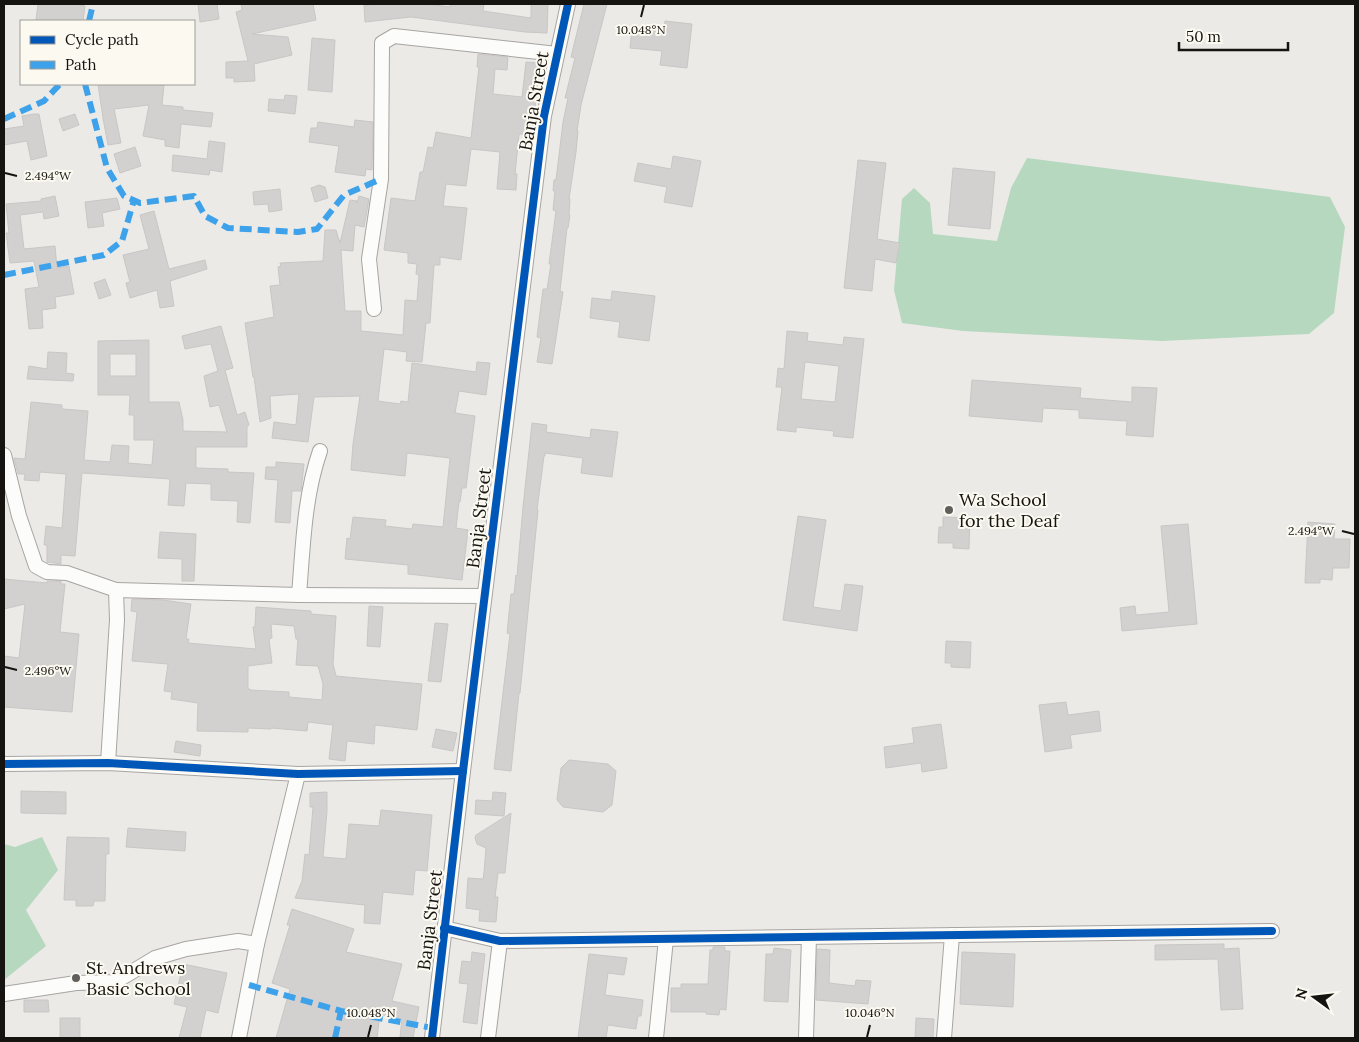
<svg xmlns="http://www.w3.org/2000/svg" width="1359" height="1042" font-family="Lora,serif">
  <rect width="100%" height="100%" fill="#eceae7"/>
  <!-- green -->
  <g fill="#b6d8bf">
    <polygon points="1027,158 1330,197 1345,227 1334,313 1309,334 1162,341 963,331 902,323 894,290 902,199 914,188 930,203 933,234 997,241 1011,188"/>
    <polygon points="42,837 58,870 26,910 46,946 4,980 4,844 15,847"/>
  </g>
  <!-- building -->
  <g fill="#d3d0d0" stroke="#c9c6c6" fill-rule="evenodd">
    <polygon points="38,4 80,4 80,5 85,6 83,21 47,21 36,20"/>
    <polygon points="198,4 217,4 219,19 200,22"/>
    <polygon points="241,4 313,4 316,20 252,34 288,37 292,55 254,64 255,81 234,82 234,78 226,78 226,62 248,61 236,12 242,10"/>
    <polygon points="381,4 427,4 450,7 450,4 484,4 483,11 531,18 531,4 548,4 547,33 525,32 411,17 365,22 364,5"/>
    <polygon points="584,4 607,4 581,105 577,131 578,131 576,152 569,199 570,199 569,215 570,215 568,228 567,228 560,291 563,292 552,364 537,362 541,338 537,337 543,289 547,289 551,264 549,264 556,211 553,210 555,191 553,191 554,180 556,180 563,122 568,98 565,98 575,58 571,57"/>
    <polygon points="665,21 692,24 687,68 660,65 662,51 630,48 632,28 664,32"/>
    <polygon points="312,38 335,40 332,92 308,90"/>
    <polygon points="478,54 508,57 507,70 495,69 493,94 522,97 526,62 540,63 532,135 519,134 515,174 517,174 516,190 497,189 500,152 471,149 466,186 446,184 443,206 467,208 461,260 440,257 440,265 434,265 430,323 426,323 422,362 406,361 407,352 384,349 378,401 400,404 401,401 408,402 412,363 476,372 477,362 490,363 486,395 459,391 455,413 475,416 466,488 462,488 460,502 459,502 456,528 468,530 462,580 408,574 408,565 345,559 347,538 350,539 353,517 386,520 385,526 412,529 413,524 443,527 450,458 407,453 405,476 351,470 353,444 360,396 314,397 308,442 272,438 274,422 296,425 299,394 270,396 271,418 260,422 254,377 253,377 245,323 274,317 270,286 280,285 278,267 281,266 280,263 323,261 325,230 336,230 340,243 350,200 357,201 357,203 359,196 369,199 364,227 355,225 353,251 341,250 345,311 361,311 361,331 403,335 405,300 417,301 419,275 416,274 417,264 408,263 408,253 384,250 391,198 415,201 420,172 423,172 428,147 433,148 436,132 471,138 479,67 477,67"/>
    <polygon points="98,84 164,84 162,105 183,107 183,110 213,113 211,127 181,124 179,148 165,146 165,140 143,136 149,105 114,109 121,143 108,145 103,118"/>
    <polygon points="285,95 297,96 295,114 268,111 269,99 284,100"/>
    <polygon points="34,114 39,114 47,156 31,160 27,141 4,145 4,129 24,126 22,116"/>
    <polygon points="75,114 79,125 63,131 59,119"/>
    <polygon points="355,120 373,122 372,170 366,169 365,176 335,172 339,146 309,142 311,128 317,128 318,122 354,127"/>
    <polygon points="209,141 225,143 222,172 210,170 209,175 172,171 173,155 207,159"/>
    <polygon points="135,147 141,166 120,173 114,154"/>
    <polygon points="673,156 701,161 692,207 664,202 667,187 634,181 638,163 671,169"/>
    <polygon points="858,160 886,163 877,239 900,243 896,263 875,259 872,291 844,288"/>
    <polygon points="953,168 995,172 990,229 948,225"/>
    <polygon points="319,185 325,187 328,198 315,202 311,188"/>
    <polygon points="280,189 282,210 269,212 268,204 254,205 253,192"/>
    <polygon points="55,196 59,216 44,219 43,212 20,215 24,249 55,246 57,268 69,266 74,294 55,297 56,308 42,310 43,328 29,329 25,289 39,287 34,261 10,263 6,233 9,233 6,204 41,201 41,199"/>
    <polygon points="117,198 120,209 102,213 104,226 88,228 85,202"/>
    <polygon points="154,211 169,269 205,260 207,269 170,281 174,306 160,308 157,290 130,298 126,283 130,282 123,255 149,249 140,215"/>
    <polygon points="105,279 111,295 99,299 94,283"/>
    <polygon points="612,291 655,296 649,341 618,337 620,322 590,318 592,298 611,300"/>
    <path d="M221 326 233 368 225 370 237 415 245 412 249 425 247 426V447H196V468L228 469V472L254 473 250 523 237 522 238 501 211 500V484L186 483 184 506 168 505 170 479 82 473 75 556 61 555V564L47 562V545H44L46 526 62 528 66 474 40 472 39 481 24 480 25 474H18L14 458 25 459 31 402 62 405V409L88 411 84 460 110 462 112 445 129 446 128 463 152 465 154 440H134V415H129L130 395H98V341L149 340V402H179L183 420V431L227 432 219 405 210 407 204 376 218 371 211 344 185 349 182 336ZM110 354H136V376H110Z"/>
    <path d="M787 331 808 333 807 341 843 345 844 337 864 339 853 438 833 436 834 431 796 427V432L777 430 782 387H776L778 368 784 369ZM805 362 839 366 835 402 801 399Z"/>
    <polygon points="48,352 67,353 66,373 74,374 73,381 27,379 29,366 47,369"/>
    <polygon points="972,380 1081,388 1080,398 1132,402 1132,387 1157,388 1153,437 1126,435 1127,421 1079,418 1079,410 1043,408 1042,422 969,416"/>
    <polygon points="532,423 547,425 546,432 590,438 591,429 618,432 612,477 581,473 583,458 545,453 545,456 544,456 537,510 538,510 520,693 519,693 511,771 494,769 510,634 507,633 511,594 514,594 516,575 517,576 523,507"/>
    <polygon points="276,462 304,464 301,491 292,491 290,523 275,522 278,480 265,479 266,467 276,467"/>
    <polygon points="798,516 826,520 813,607 841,611 845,584 863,586 857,631 783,620"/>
    <polygon points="943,517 970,518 969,549 953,548 953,543 938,543 939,527 943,527"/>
    <polygon points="1308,522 1335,524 1334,539 1350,539 1349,568 1333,568 1332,580 1320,579 1320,583 1305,583"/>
    <polygon points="1188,524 1197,624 1122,631 1120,608 1135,606 1136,615 1169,612 1161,526"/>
    <polygon points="160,532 196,534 194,581 182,581 182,559 158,558"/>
    <polygon points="4,579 47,583 47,581 61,581 61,584 65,584 60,632 79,634 72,712 4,707 4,656 19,658 25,604 4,609"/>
    <path d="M132 599 163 600 191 604 186 639H189L188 643 256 649 253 627H255L256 607 311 611V614L336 616 333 664 336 676 422 684 417 730 375 725 374 744 347 741 345 761 329 759 333 725 308 722 307 731 271 728V729L248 728V732L197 731 198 703 171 699 172 692 164 691 168 664 132 661 137 612 131 611ZM271 624 294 626 296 639H298L296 665 318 666 323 684 322 700 289 697V692L250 690V689H248V666L272 663 269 639 272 638Z"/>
    <polygon points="369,606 383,607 380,647 367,646"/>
    <polygon points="435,623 448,624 441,682 428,681"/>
    <polygon points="946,641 971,642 970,668 951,667 951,663 945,663"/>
    <polygon points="1066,702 1068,715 1099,711 1101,731 1070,735 1072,748 1045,752 1039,705"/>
    <polygon points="941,724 947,768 922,772 921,763 886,768 884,747 914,743 912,728"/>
    <polygon points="436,729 457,733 453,751 432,747"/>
    <polygon points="176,741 201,745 200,756 174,752"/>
    <polygon points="569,760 608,764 616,771 612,805 603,812 563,807 557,800 561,768"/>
    <polygon points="21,791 66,792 66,814 21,813"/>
    <polygon points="327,792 327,811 323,857 346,859 349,824 379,826 381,810 432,815 427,871 415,870 413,895 383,892 380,924 364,923 365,905 295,898 302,881 305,854 309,855 313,807 310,807 310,793"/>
    <polygon points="493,792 506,793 504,816 475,814 476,800 492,801"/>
    <polygon points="511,813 505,873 498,873 495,897 498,897 496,922 479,921 480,910 466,908 468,878 483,879 484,872 486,848 477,844 475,838 476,835"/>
    <polygon points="128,828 186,832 185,851 126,847"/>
    <polygon points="67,837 109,838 109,854 106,854 105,901 94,901 93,906 76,906 76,900 64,900"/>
    <polygon points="292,909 354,929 346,952 402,964 392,1001 419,1007 413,1038 400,1037 402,1019 380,1014 377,1038 276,1038 290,989 272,983 290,925 287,925"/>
    <polygon points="1224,944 1224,949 1239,948 1243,1009 1221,1010 1218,959 1155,960 1155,945"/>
    <polygon points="713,947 725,947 725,951 730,951 726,1010 720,1009 719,1015 706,1014 706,1012 671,1012 671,988 681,988 681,984 708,984 710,950 713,950"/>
    <polygon points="774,948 791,950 788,1002 764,1001 766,954 773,954"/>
    <polygon points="817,949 830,950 829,983 855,986 856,980 871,981 868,1004 816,1000"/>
    <polygon points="472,952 485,954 477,1024 463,1022 468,984 459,983 462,961 471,962"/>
    <polygon points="962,952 1015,954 1013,1007 960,1004"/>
    <polygon points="589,954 627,958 624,975 608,973 605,995 643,1000 641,1016 638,1016 636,1029 608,1025 606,1038 578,1038"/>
    <polygon points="183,964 227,973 218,1013 206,1010 200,1038 179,1038 187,1007 174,1004"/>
    <polygon points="24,1000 48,1000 49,1012 24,1012"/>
    <rect x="60" y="1018" width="20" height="20"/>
    <polygon points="916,1018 934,1019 933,1038 915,1038"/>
  </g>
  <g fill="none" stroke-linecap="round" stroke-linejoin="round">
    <!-- street casing -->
    <g stroke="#a7a5a2" stroke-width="16">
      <g id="street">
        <polyline points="374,309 369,259 381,179 382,43 394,36 557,54"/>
        <polyline points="4,455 19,516 36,566 47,572 67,573 116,590 117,620 108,763"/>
        <polyline points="116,590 299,595 484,596"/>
        <path d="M299 595C303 547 304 497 320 451"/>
        <polyline points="4,764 108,763 298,774 463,771"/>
        <polyline points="444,928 500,941 1272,931"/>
        <polyline points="4,994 76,983 115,982 155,958 186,949 238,941 257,944"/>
        <polyline points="239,1038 257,944 298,774"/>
        <polyline points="432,1038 463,771 544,116 568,4"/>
        <polyline points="488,1038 500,941"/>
        <polyline points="656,1038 666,939"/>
        <polyline points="806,1038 809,937"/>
        <polyline points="944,1038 952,935"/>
      </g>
    </g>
    <!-- street -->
    <use href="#street" stroke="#fcfcfb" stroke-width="14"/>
    <!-- quiet -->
    <g stroke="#3da2ea" stroke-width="6" stroke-dasharray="12 6" stroke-linecap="butt">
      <polyline points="89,21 93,4"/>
      <polyline points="85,84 107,168 124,196 140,203 194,196 205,216 228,228 298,232 317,229 344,195 381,179"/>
      <polyline points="4,119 44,101 60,84"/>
      <polyline points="4,275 104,255 122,241 134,200"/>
      <polyline points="249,985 341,1011 433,1028"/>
      <polyline points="335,1038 341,1011"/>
    </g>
    <!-- cycleway casing -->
    <g stroke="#fcf9f1" stroke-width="11">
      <g id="cycleway">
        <polyline points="4,764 108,763 298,774 463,771"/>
        <polyline points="444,928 500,941 1272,931"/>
        <polyline points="432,1038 463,771 544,116 568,4"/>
      </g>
    </g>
    <!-- cycleway -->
    <use href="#cycleway" stroke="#0057b8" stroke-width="8"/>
  </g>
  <!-- ticks -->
  <path fill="none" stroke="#151411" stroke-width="2" d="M641 17 644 5M5 173 17 176M1342 531 1354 534M5 667 17 670M368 1037 371 1025M867 1037 870 1025"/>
  <!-- markers -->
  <g fill="#605f5c" stroke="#fcf9f1" stroke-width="2">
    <circle cx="949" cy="510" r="5"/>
    <circle cx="76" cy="978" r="5"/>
  </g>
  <g text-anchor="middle" stroke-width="4" stroke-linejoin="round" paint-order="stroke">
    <!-- street labels -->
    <g font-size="18" fill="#151411" stroke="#fcf9f1">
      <text transform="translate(534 101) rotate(-80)" y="6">Banja Street</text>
      <text transform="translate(479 518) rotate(-83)" y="6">Banja Street</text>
      <text transform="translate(430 920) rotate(-83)" y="6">Banja Street</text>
    </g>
    <!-- poi labels -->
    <g font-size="18" fill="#151411" stroke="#fcf9f1" text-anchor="start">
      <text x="959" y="506">Wa School<tspan x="959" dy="21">for the Deaf</tspan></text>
      <text x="86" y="974">St. Andrews<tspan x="86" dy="21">Basic School</tspan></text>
    </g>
  </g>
  <g font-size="12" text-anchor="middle" fill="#151411" stroke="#fcf9f1" stroke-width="4" stroke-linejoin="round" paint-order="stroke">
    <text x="641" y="34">10.048°N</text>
    <text x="48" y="180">2.494°W</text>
    <text x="1311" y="535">2.494°W</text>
    <text x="48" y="675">2.496°W</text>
    <text x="371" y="1017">10.048°N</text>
    <text x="870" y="1017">10.046°N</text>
  </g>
  <!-- border -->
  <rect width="1359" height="1042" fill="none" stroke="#151411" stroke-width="10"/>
  <!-- legend -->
  <rect x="20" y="20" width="175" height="65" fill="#fcf9f1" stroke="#a09d97"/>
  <rect x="30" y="36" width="25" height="8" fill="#0057b8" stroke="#a09d97"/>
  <text x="65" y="45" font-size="15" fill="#151411">Cycle path</text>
  <rect x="30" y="61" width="25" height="8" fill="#3da2ea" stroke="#a09d97"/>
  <text x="65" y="70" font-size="15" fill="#151411">Path</text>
  <!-- north arrow -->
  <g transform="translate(1314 997) rotate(285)" stroke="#fcf9f1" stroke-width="4" paint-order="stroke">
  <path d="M0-4L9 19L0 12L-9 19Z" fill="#151411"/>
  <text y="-8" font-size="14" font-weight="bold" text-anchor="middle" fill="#151411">N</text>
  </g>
  <!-- scale -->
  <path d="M1179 42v8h109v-8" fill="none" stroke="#151411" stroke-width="2.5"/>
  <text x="1186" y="42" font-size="15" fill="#151411" stroke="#fcf9f1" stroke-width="4" paint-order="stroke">50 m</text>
</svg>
